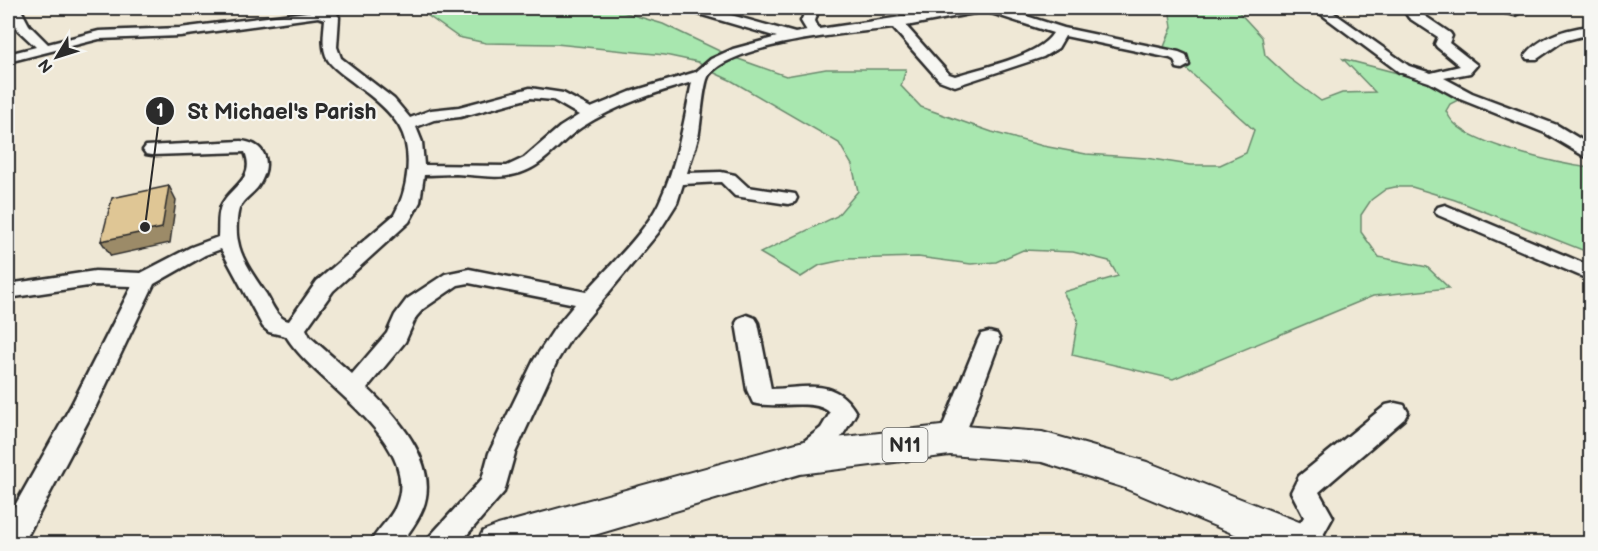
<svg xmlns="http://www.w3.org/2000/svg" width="1598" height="551" font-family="'Balsamiq Sans',sans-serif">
  <rect width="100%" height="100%" fill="#efe8d6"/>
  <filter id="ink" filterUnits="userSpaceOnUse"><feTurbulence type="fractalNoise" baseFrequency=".0167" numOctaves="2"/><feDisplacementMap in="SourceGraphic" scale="12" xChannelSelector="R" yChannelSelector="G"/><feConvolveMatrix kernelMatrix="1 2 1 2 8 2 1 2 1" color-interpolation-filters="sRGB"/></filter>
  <g filter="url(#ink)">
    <!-- green -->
    <path fill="#a8e7af" stroke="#6a896d" stroke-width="1.5" d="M417 8H610L663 24 730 56 786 76 826 69H906L901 86 921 107 992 132 1043 146 1086 154 1146 158 1190 165H1220L1246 153 1254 130 1182 65 1162 52 1172 27 1169 8H1235L1262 37 1265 55 1290 78 1321 101 1342 93 1375 92 1343 59 1444 85 1466 96 1450 104 1446 111C1448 115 1451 120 1454 123 1475 145 1559 164 1590 168V253L1455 200 1412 187H1395L1386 189 1371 200 1361 215V232L1379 257 1427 267 1449 288 1373 296 1173 379 1072 355 1078 320 1063 292 1118 276 1109 261 1073 252 1023 250 996 262 971 264 918 257 848 259 820 265 801 277 760 253 837 216 858 191 852 165 839 143 732 81 706 69 698 62 665 55 556 44 486 43 458 37Z"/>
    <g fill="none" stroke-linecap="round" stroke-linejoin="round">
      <!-- minor casing -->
      <g stroke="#2b2b2b" stroke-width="5">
        <g id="minor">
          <path d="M8 8H20L29 25 48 44 99 31 180 28 323 10 337 14 339 17 337 47 341 58 394 99 410 118 431 110 459 107 530 88 563 93 591 108 630 92 696 72 711 59 733 49 777 37 689 11 688 8H706L795 33 807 31 801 21 807 8H819L815 21 819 29 963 8H1001L1064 28 1179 52 1186 55 1189 65 1182 69 1177 68 1174 60 1170 58 1065 36 1058 48 1043 57 955 86 939 80 893 28C852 33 735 42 709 75 703 83 701 125 698 138 695 150 690 162 687 173L721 172 735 175 748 187 795 194 797 198 795 202 788 204 735 196 721 182 683 184 677 203 658 233 571 338 557 361 515 453 504 492 459 544H427L431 535 482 479 489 453 534 360 555 328 575 304 469 283 458 285 423 309 416 317 405 342 367 388C397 416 440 464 423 508 418 521 409 532 401 544H370C376 530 390 520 396 506 424 441 313 382 286 336L269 332 263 327 221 249 205 255 154 284 96 406 23 544H8V518L72 404 132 286 95 285 8 298V284L95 271 141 273 191 247 218 237C219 226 217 213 222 204 232 185 256 179 245 152L152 155 146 154 143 150 146 146 241 141C269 144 272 167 257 188 252 194 245 198 241 205 236 211 236 234 238 241 241 260 256 279 266 294 272 304 277 319 289 321L317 281 394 215C408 191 414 151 399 126 389 110 374 98 359 87 350 79 334 70 328 60 321 47 324 33 325 19L318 17 180 36 99 39 8 62V54L36 47 18 30ZM985 11 1053 33C1039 57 982 67 955 76L949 74 906 26ZM692 82C684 122 677 165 659 203 644 234 609 266 586 292L469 269 445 274 407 299 395 315 387 333 352 374 310 337 306 329 333 291 409 222 420 202 424 175C435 175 446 174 456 174 478 175 498 180 520 173 546 165 560 141 582 127 616 105 654 93 692 82ZM530 98 553 100 579 115 560 127 524 158 507 166 424 165 422 142 416 127 434 120 460 117Z"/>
          <polygon points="1313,8 1327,8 1409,66 1431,73 1460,66 1437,47 1435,44 1438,37 1409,18 1405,12 1407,8 1419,8 1419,12 1450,33 1452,36 1449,43 1477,65 1470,73 1444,78 1472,93 1557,125 1590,145 1590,157 1584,156 1545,133 1460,99 1429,82 1399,72"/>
          <polygon points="1496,8 1517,8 1522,11 1515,15 1497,11"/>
          <path d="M1590 26V34L1563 41 1537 59H1527L1525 56C1540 36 1566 29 1590 26Z"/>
          <polygon points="1445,205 1590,266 1590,280 1438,215 1435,211 1438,207"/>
          <path d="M747 315 755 318 758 323 771 389C806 389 835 376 856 413 844 434 822 473 794 463L790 456 794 449 821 428 830 413C816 397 775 410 753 403L747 390 736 323 739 318Z"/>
          <polygon points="989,332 997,334 1000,340 963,440 959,447 950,450 941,447 937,440 978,340 981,334"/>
          <polygon points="1395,403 1404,405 1408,412 1404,419 1319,492 1333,517 1318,544 1289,544 1293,533 1304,517 1291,492 1299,476 1386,405"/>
        </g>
      </g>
      <!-- highway casing -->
      <g stroke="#2b2b2b" stroke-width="4">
        <polygon id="highway" points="950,425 1042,432 1147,462 1322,531 1329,544 1258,544 1122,487 1042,462 950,455 800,474 564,544 476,544 483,531 498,525 800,442"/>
      </g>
      <!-- minor -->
      <use href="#minor" fill="#f6f6f2" fill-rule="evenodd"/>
      <!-- highway -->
      <use href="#highway" fill="#f6f6f2" fill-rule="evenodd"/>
    </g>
    <!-- shaded-wall -->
    <polygon fill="#9c8b68" stroke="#2b2b2b" stroke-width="1.5" points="169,186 176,200 170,243 111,256 101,241"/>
    <!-- building -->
    <polygon fill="#dfc695" stroke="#2b2b2b" stroke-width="1.5" points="169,186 162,228 101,241 112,198"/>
  </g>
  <g text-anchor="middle" stroke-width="4.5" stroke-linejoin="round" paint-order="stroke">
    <!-- shield labels -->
    <rect fill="#f6f6f2" stroke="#686867" stroke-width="1.5" x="882.5" y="428" width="45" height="34" rx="4.5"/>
    <g font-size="20" font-weight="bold" fill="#2b2b2b">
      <text x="905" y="452">N11</text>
    </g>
  </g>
  <!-- callouts -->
  <path fill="none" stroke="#2b2b2b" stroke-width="2" d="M145 227L160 111"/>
  <g fill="#2b2b2b" stroke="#f6f6f2" stroke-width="2">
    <circle cx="145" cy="227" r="6"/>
    <circle cx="160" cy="111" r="15"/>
  </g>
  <g font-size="18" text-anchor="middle" font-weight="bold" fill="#fff">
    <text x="160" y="117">1</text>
  </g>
  <g font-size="22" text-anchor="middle" font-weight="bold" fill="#2b2b2b" stroke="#f6f6f2" stroke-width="4.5" stroke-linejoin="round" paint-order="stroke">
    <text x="282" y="119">St Michael's Parish</text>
  </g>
  <!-- margin -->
  <rect width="1598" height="551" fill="none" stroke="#f6f6f2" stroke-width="30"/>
  <rect x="15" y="15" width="1568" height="521" fill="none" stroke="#2b2b2b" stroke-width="2" filter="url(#ink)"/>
  <!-- north arrow -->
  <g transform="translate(57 57) rotate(232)" stroke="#f6f6f2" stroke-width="4.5" paint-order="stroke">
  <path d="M0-4.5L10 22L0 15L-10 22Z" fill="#2b2b2b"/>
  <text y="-9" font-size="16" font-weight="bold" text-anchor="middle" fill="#2b2b2b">N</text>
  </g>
</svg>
